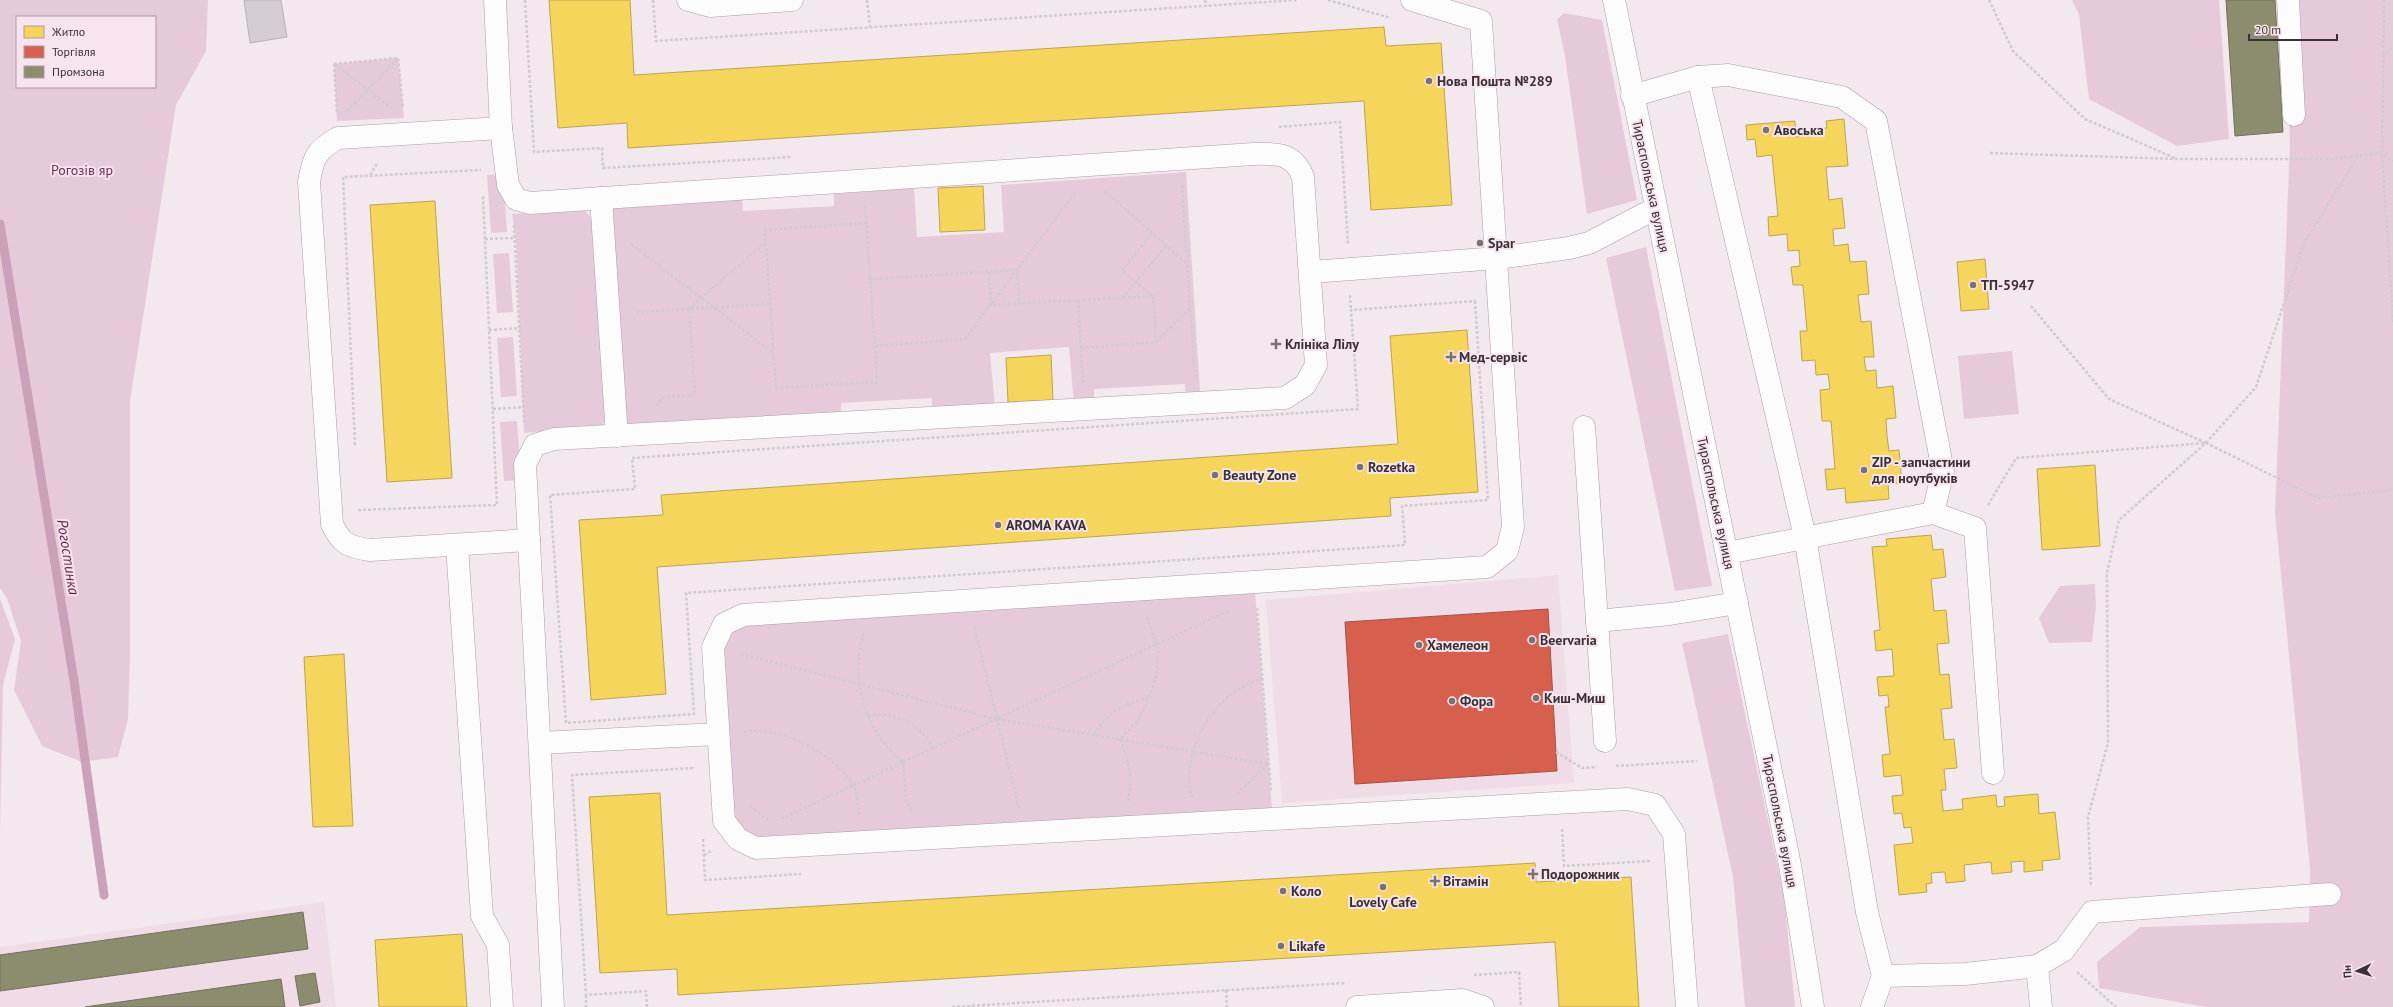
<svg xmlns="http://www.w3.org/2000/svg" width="2393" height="1007" font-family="'PT Sans',sans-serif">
  <rect width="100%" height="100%" fill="#f3e8ee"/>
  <!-- built -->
  <g fill="#efdce6">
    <polygon points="1558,575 1574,783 1282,803 1266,600"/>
    <polygon points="324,902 336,1007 0,1007 0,947"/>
  </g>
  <!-- green -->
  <g fill="#e7cada" fill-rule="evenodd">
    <path d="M0 0H208L206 51 176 105 130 401V658L128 719 118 757 82 762 42 746 14 690 21 641 7 598 0 588ZM17 17H155V87H17Z"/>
    <polygon points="2072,0 2219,0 2229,139 2177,146 2089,99 2079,15"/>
    <polygon points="2284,0 2393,0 2393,1007 2206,1007 2099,988 2097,962 2140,927 2309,922 2310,869 2275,513 2290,142"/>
    <polygon points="1564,13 1602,20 1637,200 1587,214 1565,56 1557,19"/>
    <polygon points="398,58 404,118 337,121 334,64"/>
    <polygon points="1186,172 1200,391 1198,399 1186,398 1185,384 1094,389 1094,403 1074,404 1069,347 990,353 995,407 932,409 932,398 841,403 841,418 630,427 622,418 609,212 617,206 742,199 743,211 834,206 834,194 914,188 917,237 1004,232 1001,185"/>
    <polygon points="503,174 507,232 491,233 487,175"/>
    <polygon points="584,210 595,222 608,415 602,426 524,433 516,238 512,214"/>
    <polygon points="1646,247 1712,586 1675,591 1606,258"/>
    <polygon points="509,253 513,312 497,313 493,254"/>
    <polygon points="513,337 517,396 501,397 497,338"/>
    <polygon points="2012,351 2019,414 1964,419 1958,356"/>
    <polygon points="517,421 521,480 504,481 500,422"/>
    <polygon points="2095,584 2096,606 2092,642 2049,643 2039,618 2060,586"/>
    <polygon points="1255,591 1272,809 758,839 745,836 734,821 724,650 733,632 751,623"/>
    <polygon points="0,599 15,639 3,685 0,832"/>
    <polygon points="1728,634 1784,895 1795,1007 1745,1007 1733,877 1682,643"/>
  </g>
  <!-- homes -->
  <g fill="#f6d55c" stroke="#bda450">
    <polygon points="549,0 630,0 634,75 1384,27 1386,46 1441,43 1452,205 1371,210 1364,101 628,148 627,123 558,128"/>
    <polygon points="1844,119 1848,166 1826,167 1829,200 1842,198 1845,228 1833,229 1834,246 1848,244 1850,262 1866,261 1869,294 1858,295 1861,322 1871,321 1874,357 1864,357 1866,371 1876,370 1877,388 1893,386 1896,418 1886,419 1887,436 1889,451 1899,450 1902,483 1888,484 1889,499 1846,503 1845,488 1827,490 1825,469 1835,469 1831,421 1822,421 1820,390 1830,389 1828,374 1816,375 1815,360 1802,361 1800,331 1807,331 1803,285 1793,285 1791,267 1800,266 1799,250 1788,251 1787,234 1769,236 1768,217 1778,216 1772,155 1757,157 1755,139 1747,140 1746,125 1795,121 1796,137 1811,135 1810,129 1827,128 1826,121"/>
    <polygon points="983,186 985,230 940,232 938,188"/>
    <polygon points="435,201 452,478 387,482 370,205"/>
    <polygon points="1985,259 1989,309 1961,311 1957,262"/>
    <polygon points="1467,330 1478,492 1390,498 1391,516 657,567 666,694 591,700 579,520 663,515 661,495 1398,444 1390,336"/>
    <polygon points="1051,355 1053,400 1008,402 1006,358"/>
    <polygon points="2095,465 2100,546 2042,550 2037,469"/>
    <polygon points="1931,535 1933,550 1943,549 1946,577 1931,579 1934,611 1946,610 1949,643 1937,644 1940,675 1949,674 1952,708 1941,709 1944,740 1954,739 1957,768 1944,769 1946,790 1941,790 1943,811 1963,809 1962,799 1996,795 1997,807 2005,806 2004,797 2038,794 2039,814 2055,812 2060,859 2042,861 2043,870 2024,872 2024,861 2011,862 2012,872 1992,874 1991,862 1964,865 1965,881 1946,883 1945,872 1931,873 1932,883 1926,884 1927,892 1899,895 1894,845 1913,843 1911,827 1904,828 1902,813 1894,814 1892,796 1903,795 1901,775 1884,777 1882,755 1890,754 1885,707 1889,707 1888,695 1879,696 1877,677 1894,676 1892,649 1876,651 1874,631 1880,630 1872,547 1887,546 1886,539"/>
    <polygon points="344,654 353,826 313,827 304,657"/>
    <polygon points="660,793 667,915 1535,863 1536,882 1631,877 1639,1007 1559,1007 1555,942 678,995 677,969 600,973 589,797"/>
    <polygon points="462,934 467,1007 379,1007 375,940"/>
  </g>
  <!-- shops -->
  <polygon fill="#d6604d" stroke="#a75246" points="1548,609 1557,771 1355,784 1345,622"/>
  <!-- industry -->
  <g fill="#8c8c6e" stroke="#73715d">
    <polygon points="2226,0 2275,0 2283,132 2235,136"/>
    <polygon points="303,912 308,949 0,991 0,955"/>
    <polygon points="315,973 320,1002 300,1006 295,976"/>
    <polygon points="281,979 285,1007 85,1007"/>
  </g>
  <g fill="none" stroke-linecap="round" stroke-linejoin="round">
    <!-- stream -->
    <polyline stroke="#cba1b9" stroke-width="9" points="0,224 74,681 104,895"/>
  </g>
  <!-- building -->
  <polygon fill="#d4ccd0" stroke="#b9b1b5" points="244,0 281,0 287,37 250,43"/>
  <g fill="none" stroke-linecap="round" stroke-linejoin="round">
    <!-- minor casing -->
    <g stroke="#a79fa3" stroke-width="23">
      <g id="minor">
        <path d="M495 0 501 128 508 185 516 199 530 203 1253 154C1276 153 1294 153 1303 177L1316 365 1305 385 1285 398 554 439 535 445 525 464 553 1007"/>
        <polyline points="688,0 710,6 792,0"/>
        <polyline points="1412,0 1481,21 1513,527 1507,551 1487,567 743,615 724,624 713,647 724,821 738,839 756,848 1628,799 1655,805 1674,834 1687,1007"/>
        <polyline points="1614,0 1790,865 1813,1007"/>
        <polyline points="2288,0 2294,115"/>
        <polyline points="1698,77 1805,537 1867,912 1883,976"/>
        <polyline points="1632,96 1698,77 1728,75 1842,97 1876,121 1943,471 1933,513"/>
        <path d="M501 128 338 138C316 150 313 158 309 182L332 524C341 544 349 547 370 550L529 540"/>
        <polyline points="601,198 617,436"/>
        <polyline points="1311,272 1498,258 1569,248 1589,243 1656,208"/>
        <polyline points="1584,427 1597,621"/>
        <polyline points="457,546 482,916 498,945 502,1007"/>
        <polyline points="1727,553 1933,513 1975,528 1993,773"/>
        <polyline points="1605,741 1597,621 1670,614 1737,603"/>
        <polyline points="540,743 717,734"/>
        <polyline points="2037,966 2041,1007"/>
        <polyline points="1357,1007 1462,1000 1483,1007"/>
        <polyline points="1872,1007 1883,976 1965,974 2037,966 2064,950 2092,912 2330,894"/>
      </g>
    </g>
    <!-- path -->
    <g stroke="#cfccce" stroke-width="2.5" stroke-dasharray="3 2" stroke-linecap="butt">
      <polyline points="525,0 534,152 602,148 603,168 791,157"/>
      <polyline points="653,0 656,41 1297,0"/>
      <polyline points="867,0 870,27"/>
      <polyline points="1205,0 1206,6"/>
      <polyline points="1328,0 1391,18"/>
      <polyline points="1989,0 2013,51 2085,119 2175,158"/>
      <polyline points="2384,0 2382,153 2393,322"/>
      <polyline points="2382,57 2393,47"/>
      <polyline points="334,64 337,113"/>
      <polyline points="334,64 398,58 403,108"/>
      <polyline points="335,64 391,108"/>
      <polyline points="347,111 398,59"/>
      <polyline points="1279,127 1340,122 1348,244"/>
      <polyline points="1990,153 2177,159 2329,159 2382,153 2393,161"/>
      <polyline points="370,175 378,162"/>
      <polyline points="1182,185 1195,377"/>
      <polyline points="1105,191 1187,264"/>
      <path d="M865 206C870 265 873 323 877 382L776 388 765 230 867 223"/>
      <polyline points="514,225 524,422"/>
      <polyline points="1152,233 1122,271 1153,296"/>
      <polyline points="485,239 516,238"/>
      <polyline points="631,244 773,353"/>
      <polyline points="989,272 991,305 1153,296 1156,342"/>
      <polyline points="870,279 1017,270 1019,303"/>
      <polyline points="1350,295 1351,310"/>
      <polyline points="1122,298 1166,246"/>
      <polyline points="1078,300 1083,383"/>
      <polygon points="1475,301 1488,500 1402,506 1405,545 686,593 694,714 566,723 550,495 635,489 632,458 1358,409 1351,310"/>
      <polyline points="2031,306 2109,399 2206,443 2119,520 2107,573 2108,743 2088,817 2091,887"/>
      <polyline points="636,312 770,304"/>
      <polyline points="489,330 521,328"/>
      <polyline points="875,346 965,339 1075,193"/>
      <polyline points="1081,348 1156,342 1190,308"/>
      <polyline points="656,406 664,397 695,395 689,308 766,242"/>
      <polyline points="493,409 525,407"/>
      <polyline points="2206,443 2256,387 2304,243 2359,155"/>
      <polyline points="355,445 343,177 481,170"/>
      <polyline points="1988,505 2016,458 2206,443 2318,498 2393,490"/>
      <polyline points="358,510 497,505 483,196"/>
      <polyline points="1257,608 1271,792"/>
      <polyline points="974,626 1019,808"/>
      <path d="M864 633C849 679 865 732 903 762L906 799 913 813"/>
      <polyline points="741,654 996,719 1268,764"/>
      <path d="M868 716C895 710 921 725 933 748"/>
      <path d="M744 732C779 725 837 754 853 786 858 796 859 805 859 816"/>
      <path d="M1095 735C1105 713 1126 702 1149 698"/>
      <polyline points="1556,752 1582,768 1597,767"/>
      <polyline points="1616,766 1697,761"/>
      <polyline points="1237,794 1268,764"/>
      <path d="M1192 798C1181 763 1202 718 1229 696 1239 688 1251 683 1262 678"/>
      <path d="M1128 801C1133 776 1129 763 1120 739L1138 721 1149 698 1157 673 1158 648 1146 616"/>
      <polyline points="750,806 768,820"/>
      <polyline points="781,819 1228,611"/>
      <polyline points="1562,829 1564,866 1650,861"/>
      <polyline points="703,839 705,880 801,874"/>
      <polyline points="704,855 713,850"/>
      <polyline points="2077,972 2116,1007"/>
      <polyline points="1474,975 1519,972 1521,1007"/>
      <polyline points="1226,990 1227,1007"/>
      <polyline points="586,995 586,1007"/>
      <polyline points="647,1007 646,991 586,995 572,775 694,768"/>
      <polyline points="952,1007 1345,983"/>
    </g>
    <!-- minor -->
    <use href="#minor" stroke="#fdfcfc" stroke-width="22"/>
  </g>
  <!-- markers -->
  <g fill="#797176" stroke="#f7e4ee" stroke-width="1.5">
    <circle cx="1429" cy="81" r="4"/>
    <circle cx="1766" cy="130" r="4"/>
    <circle cx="1480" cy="243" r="4"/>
    <circle cx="1973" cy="285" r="4"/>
    <path d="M1274 338h4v4h4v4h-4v4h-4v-4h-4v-4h4z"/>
    <path d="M1449 351h4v4h4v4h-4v4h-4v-4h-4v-4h4z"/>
    <circle cx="1360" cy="467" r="4"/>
    <circle cx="1864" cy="470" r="4"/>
    <circle cx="1215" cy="475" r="4"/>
    <circle cx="998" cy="525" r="4"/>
    <circle cx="1532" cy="640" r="4"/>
    <circle cx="1419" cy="645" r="4"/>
    <circle cx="1536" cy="698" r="4"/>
    <circle cx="1452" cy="701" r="4"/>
    <path d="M1531 868h4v4h4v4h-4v4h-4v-4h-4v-4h4z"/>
    <path d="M1433 875h4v4h4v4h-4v4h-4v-4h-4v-4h4z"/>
    <circle cx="1383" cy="887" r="4"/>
    <circle cx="1283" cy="891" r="4"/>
    <circle cx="1281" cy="946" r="4"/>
  </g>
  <g text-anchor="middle" stroke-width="4" stroke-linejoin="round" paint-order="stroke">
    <!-- poi labels -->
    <g font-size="14" font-weight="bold" fill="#383135" stroke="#f7e4ee" text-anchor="start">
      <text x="1437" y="86">Нова Пошта №289</text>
      <text x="1774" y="135">Авоська</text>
      <text x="1488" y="248">Spar</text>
      <text x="1981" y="290">ТП-5947</text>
      <text x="1285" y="349">Клініка Лілу</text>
      <text x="1459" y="362">Мед-сервіс</text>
      <text x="1872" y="467">ZIP - запчастини<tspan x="1872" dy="16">для ноутбуків</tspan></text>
      <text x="1368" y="472">Rozetka</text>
      <text x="1223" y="480">Beauty Zone</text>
      <text x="1006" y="530">AROMA KAVA</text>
      <text x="1540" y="645">Beervaria</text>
      <text x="1427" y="650">Хамелеон</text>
      <text x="1544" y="703">Киш-Миш</text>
      <text x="1460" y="706">Фора</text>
      <text x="1541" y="879">Подорожник</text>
      <text x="1443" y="886">Вітамін</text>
      <text x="1291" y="896">Коло</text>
      <text x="1383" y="907" text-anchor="middle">Lovely Cafe</text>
      <text x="1289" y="951">Likafe</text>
    </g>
    <!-- park labels -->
    <g font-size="14" fill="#712e58" stroke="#f7e4ee">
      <text x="82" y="175">Рогозів яр</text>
    </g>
    <!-- street labels -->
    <g font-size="14" fill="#383135" stroke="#f7e4ee">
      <text transform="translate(1651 186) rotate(78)" y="5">Тираспольська вулиця</text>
      <text transform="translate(1716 503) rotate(78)" y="5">Тираспольська вулиця</text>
      <text transform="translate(1780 821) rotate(79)" y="5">Тираспольська вулиця</text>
    </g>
    <!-- water labels -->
    <g font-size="15" font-style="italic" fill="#611f49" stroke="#f7e4ee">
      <text transform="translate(68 557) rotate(81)" y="5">Рогостинка</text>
    </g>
  </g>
  <!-- legend -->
  <rect x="16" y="16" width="140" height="72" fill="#f7e4ee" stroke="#ab9ca4"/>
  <rect x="24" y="26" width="20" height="12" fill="#f6d55c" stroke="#ab9ca4"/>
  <text x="52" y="36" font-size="12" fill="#383135">Житло</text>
  <rect x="24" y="46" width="20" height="12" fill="#d6604d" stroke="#ab9ca4"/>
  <text x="52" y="56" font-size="12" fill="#383135">Торгівля</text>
  <rect x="24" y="66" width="20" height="12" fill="#8c8c6e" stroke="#ab9ca4"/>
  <text x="52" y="76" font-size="12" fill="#383135">Промзона</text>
  <!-- north arrow -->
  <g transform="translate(2357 971) rotate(266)" stroke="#f7e4ee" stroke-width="3" paint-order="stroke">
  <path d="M0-3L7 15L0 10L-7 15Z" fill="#383135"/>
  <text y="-6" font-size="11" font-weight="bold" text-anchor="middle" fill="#383135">Пн</text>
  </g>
  <!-- scale -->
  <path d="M2249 34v6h88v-6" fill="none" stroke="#383135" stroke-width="2"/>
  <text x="2255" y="34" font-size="12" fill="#383135" stroke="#f7e4ee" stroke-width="3" paint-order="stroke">20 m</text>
</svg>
